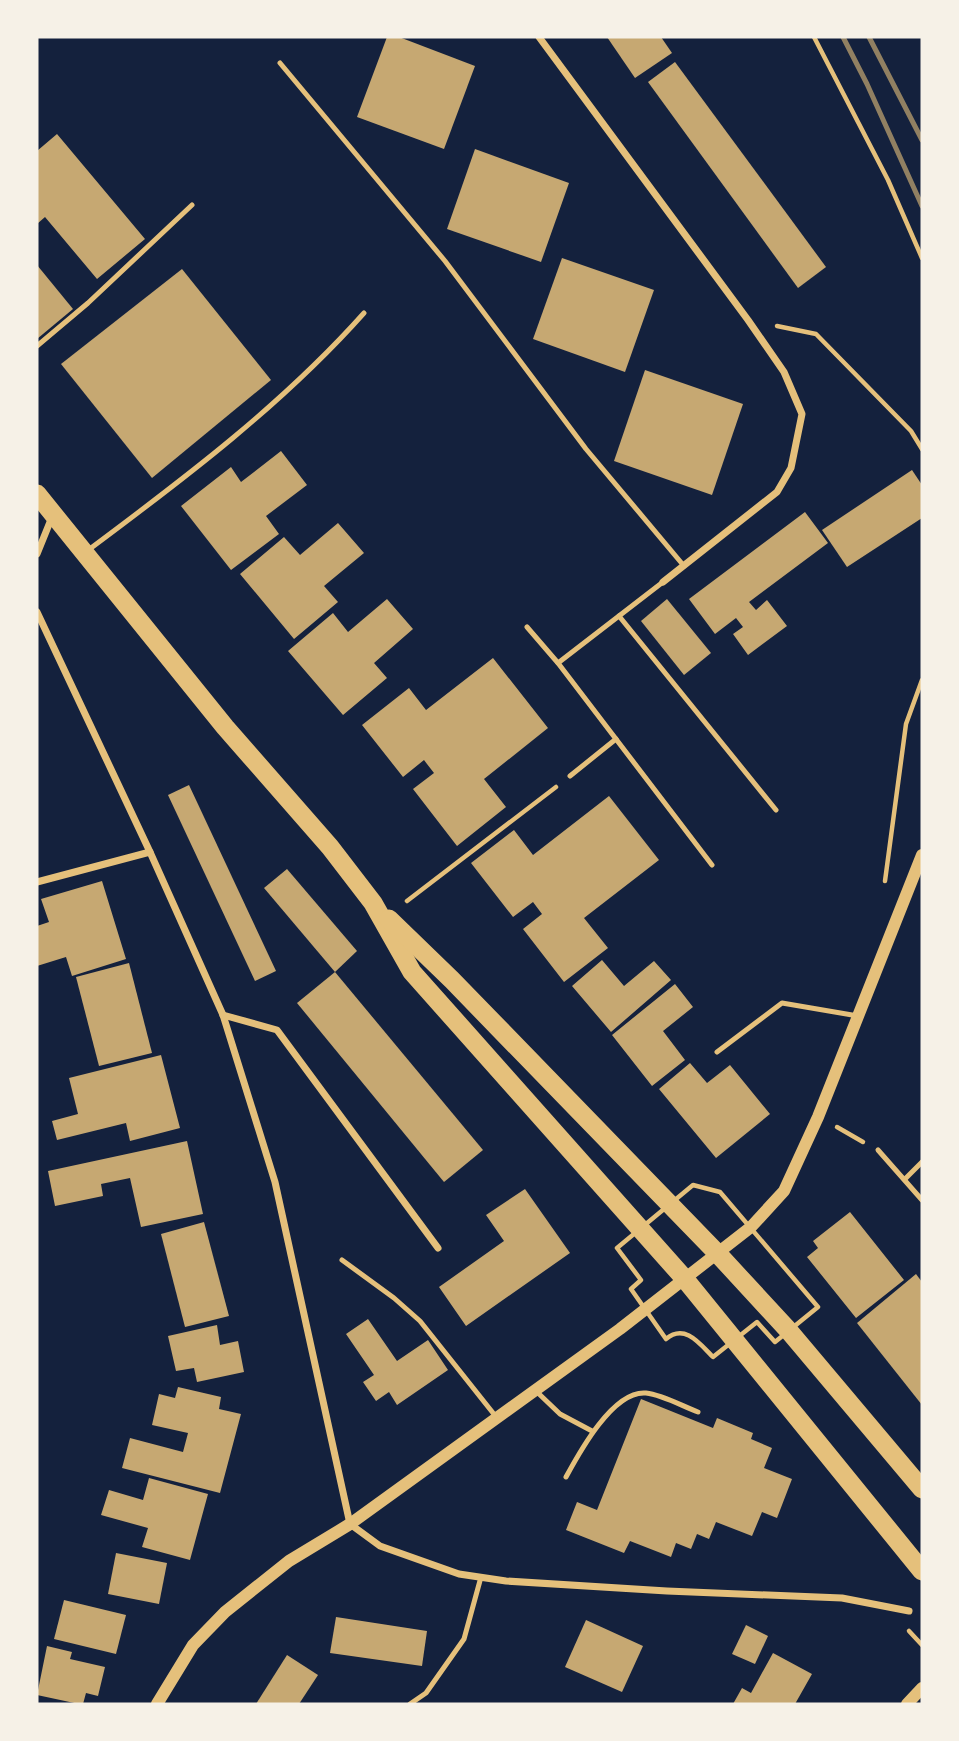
<svg xmlns="http://www.w3.org/2000/svg" width="959" height="1741" font-family="Arial,sans-serif">
  <rect width="100%" height="100%" fill="#14213d"/>
  <!-- building -->
  <g fill="#c6a872">
    <polygon points="387,37 399,37 475,66 444,149 357,117"/>
    <polygon points="607,37 661,37 672,53 635,78"/>
    <polygon points="675,62 826,267 798,288 648,82"/>
    <polygon points="57,134 145,239 97,279 45,217 37,224 37,151"/>
    <polygon points="475,149 569,183 541,262 447,229"/>
    <polygon points="562,258 654,290 625,372 533,339"/>
    <polygon points="37,265 73,309 37,339"/>
    <polygon points="182,269 271,380 152,478 61,364"/>
    <polygon points="645,370 743,404 712,495 614,461"/>
    <polygon points="281,451 307,485 266,516 279,534 231,570 181,506 231,467 241,482"/>
    <polygon points="912,470 922,485 922,518 847,567 822,530"/>
    <polygon points="805,512 828,543 749,602 756,610 767,600 787,626 748,655 733,634 743,627 736,618 715,634 689,599"/>
    <polygon points="338,523 364,553 324,586 338,602 294,639 240,574 284,537 300,555"/>
    <polygon points="387,599 413,629 374,663 387,678 343,715 288,651 333,613 348,632"/>
    <polygon points="667,599 711,653 684,675 641,621"/>
    <polygon points="493,658 548,728 484,779 506,807 457,846 413,789 434,773 427,764 424,760 403,777 362,725 409,688 426,710"/>
    <polygon points="189,785 276,971 255,981 168,795"/>
    <polygon points="609,796 659,860 584,918 608,948 564,982 523,929 542,914 533,902 513,917 471,863 514,830 533,855"/>
    <polygon points="287,869 357,951 335,972 264,888"/>
    <polygon points="102,881 126,959 72,976 66,957 37,966 37,926 49,922 41,899"/>
    <polygon points="602,960 624,986 654,961 671,980 611,1032 572,986"/>
    <polygon points="129,963 152,1053 99,1066 76,977"/>
    <polygon points="335,972 483,1150 444,1182 297,1003"/>
    <polygon points="675,984 693,1007 663,1031 685,1060 652,1086 612,1035"/>
    <polygon points="161,1055 180,1128 130,1141 126,1123 57,1140 52,1121 78,1114 69,1078"/>
    <polygon points="690,1063 707,1083 730,1065 770,1114 716,1158 659,1089"/>
    <polygon points="187,1141 203,1214 141,1227 130,1178 101,1184 103,1196 55,1206 48,1171"/>
    <polygon points="525,1189 570,1253 466,1326 439,1287 504,1241 486,1215"/>
    <polygon points="850,1212 904,1280 856,1318 807,1257 818,1248 813,1241"/>
    <polygon points="204,1222 229,1316 185,1327 161,1234"/>
    <polygon points="916,1274 922,1282 922,1405 857,1323"/>
    <polygon points="368,1319 397,1361 428,1340 448,1370 397,1405 389,1392 376,1401 363,1382 374,1375 346,1334"/>
    <polygon points="217,1325 220,1345 238,1341 244,1372 197,1382 194,1368 176,1371 168,1336"/>
    <polygon points="178,1387 221,1397 219,1409 241,1414 220,1493 122,1468 130,1438 183,1452 188,1433 152,1425 159,1394 175,1398"/>
    <polygon points="641,1399 713,1428 717,1418 753,1433 751,1439 772,1448 764,1468 792,1479 777,1518 762,1512 752,1536 716,1522 709,1539 697,1534 691,1549 676,1543 671,1557 630,1541 624,1553 566,1530 577,1502 597,1510"/>
    <polygon points="149,1478 208,1494 190,1560 142,1547 148,1528 101,1515 109,1490 143,1500"/>
    <polygon points="116,1553 167,1563 159,1604 108,1594"/>
    <polygon points="64,1600 126,1615 116,1654 54,1639"/>
    <polygon points="336,1617 427,1631 422,1666 330,1653"/>
    <polygon points="586,1620 643,1646 622,1692 565,1667"/>
    <polygon points="746,1625 768,1636 755,1664 732,1654"/>
    <polygon points="47,1646 72,1652 70,1659 105,1667 98,1696 86,1693 83,1704 79,1704 37,1695"/>
    <polygon points="773,1653 812,1674 795,1704 733,1704 742,1688 751,1693"/>
    <polygon points="287,1655 318,1675 299,1704 256,1704"/>
  </g>
  <g fill="none" stroke-linecap="round" stroke-linejoin="round">
    <!-- path -->
    <g stroke="#e5c07b" stroke-width="4.5">
      <polyline points="814,37 888,180 922,258"/>
      <polyline points="777,326 816,334 911,431 922,449"/>
      <polyline points="885,881 906,724 922,680"/>
      <polyline points="407,901 556,787"/>
      <polyline points="837,1127 863,1142"/>
      <path d="M693 1185 720 1192 818 1307 775 1342 757 1322 713 1357C700 1344 685 1323 666 1339L631 1289 641 1280 617 1248Z"/>
      <polyline points="909,1631 922,1645"/>
    </g>
    <!-- service -->
    <g stroke="#e5c07b" stroke-width="5">
      <polyline points="280,63 445,261 586,449 684,566"/>
      <polyline points="37,346 88,303 192,205"/>
      <path d="M87 551C185 478 283 404 364 313"/>
      <polyline points="619,616 776,810"/>
      <polyline points="527,627 558,663 712,865"/>
      <polyline points="558,663 663,582"/>
      <polyline points="570,776 616,739"/>
      <polyline points="717,1052 782,1003 858,1016"/>
      <polyline points="878,1150 922,1200"/>
      <polyline points="905,1179 922,1162"/>
      <polyline points="342,1260 394,1298 420,1321 497,1418"/>
      <polyline points="537,1392 560,1414 592,1431"/>
      <path d="M566 1477C579 1453 613 1390 646 1393 663 1395 682 1406 698 1412"/>
      <polyline points="410,1704 426,1693 464,1639 481,1577"/>
    </g>
    <!-- minor -->
    <g stroke="#e5c07b" stroke-width="7">
      <polyline points="539,37 748,320 784,372 802,414 791,468 777,492 663,582"/>
      <polyline points="37,554 52,517"/>
      <polyline points="37,612 150,852 223,1015 275,1182 350,1524 380,1546 459,1574 506,1581 667,1591 842,1598 909,1611"/>
      <polyline points="37,882 150,852"/>
      <polyline points="223,1015 277,1030 438,1248"/>
    </g>
    <!-- tertiary -->
    <g stroke="#e5c07b" stroke-width="12">
      <polyline points="157,1704 193,1645 225,1612 289,1561 350,1524 620,1329 751,1227 784,1191 818,1117 922,855"/>
      <polyline points="907,1704 922,1688"/>
    </g>
    <!-- trunk -->
    <g stroke="#e5c07b" stroke-width="19">
      <polyline points="37,494 225,727 330,847 373,903 412,972 684,1278 922,1571"/>
      <polyline points="389,919 452,980 718,1254 789,1331 922,1489"/>
    </g>
    <!-- rail -->
    <g stroke="#918062" stroke-width="5">
      <polyline points="843,37 867,84 922,206"/>
      <polyline points="869,37 922,140"/>
    </g>
  </g>
  <!-- border -->
  <rect width="959" height="1741" fill="none" stroke="#f6f1e7" stroke-width="77"/>
</svg>
